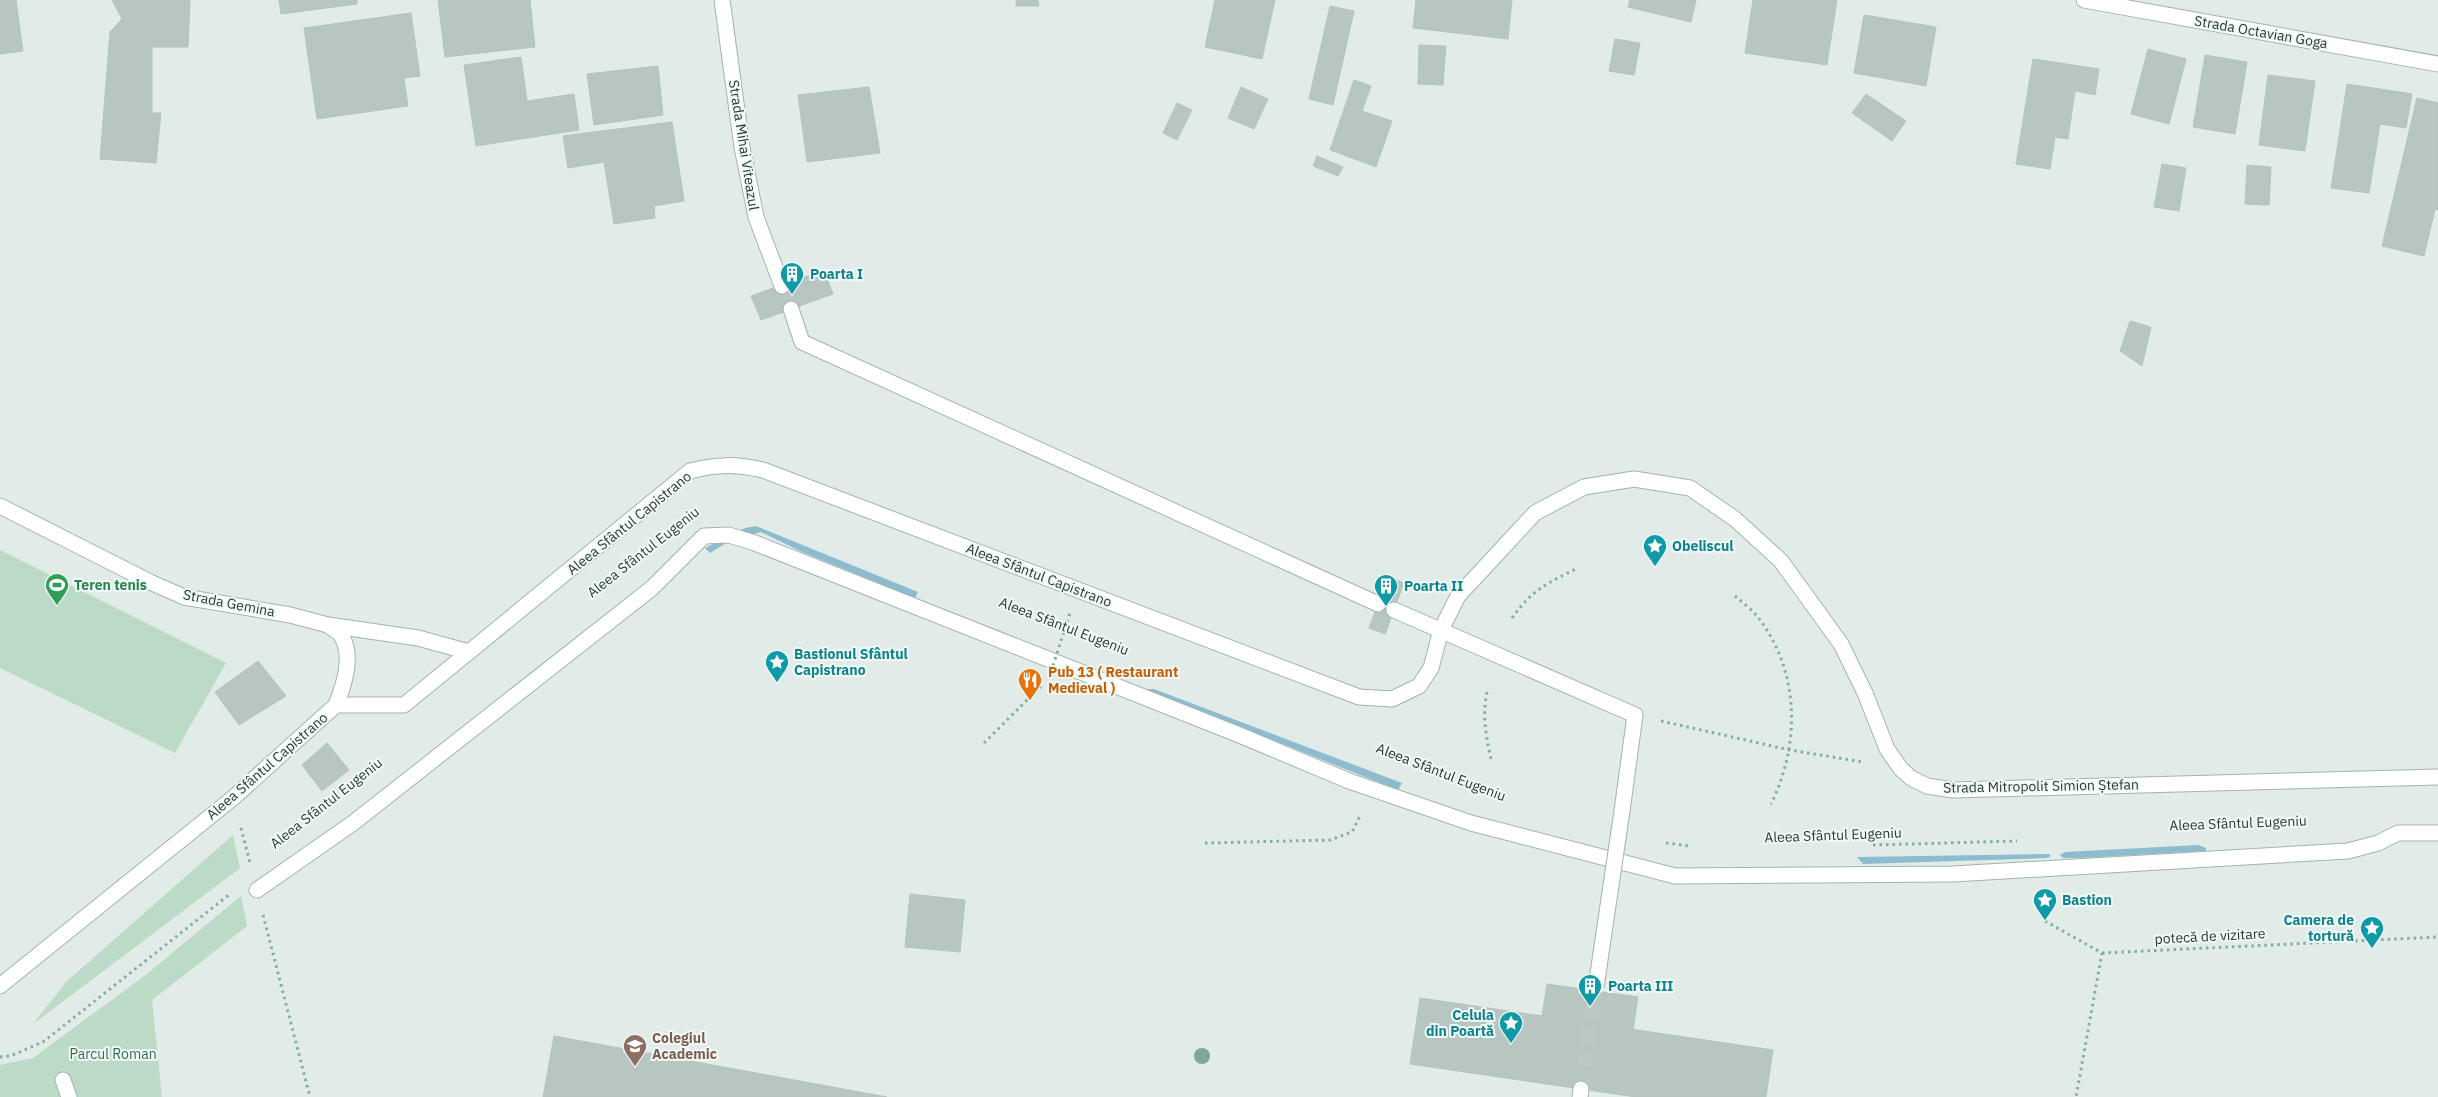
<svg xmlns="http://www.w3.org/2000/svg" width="2438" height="1097" font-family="'IBM Plex Sans',sans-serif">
  <rect width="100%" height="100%" fill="#e1ebe8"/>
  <!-- green -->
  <g fill="#bbdbc7">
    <polygon points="0,550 226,663 175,753 0,668"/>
    <polygon points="233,835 240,868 33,1024 66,982"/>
    <polygon points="241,896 247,926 152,1000 162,1097 0,1097 0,1065 33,1058 147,974"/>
  </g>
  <!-- water -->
  <g fill="#8cbcce">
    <polygon points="756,526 918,592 915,598 802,552 761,532 729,541 710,553 705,548 745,528"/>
    <polygon points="1144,689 1154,689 1402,783 1398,790"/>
    <polygon points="2198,845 2206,848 2206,851 2081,858 2063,858 2060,855 2065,852"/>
    <polygon points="2050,854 2050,857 2046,858 1863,864 1857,857"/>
  </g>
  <!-- building -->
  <g fill="#b7c6c1" stroke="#b4c4bf">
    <polygon points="0,0 16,0 23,51 0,54"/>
    <polygon points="112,0 190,0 188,47 152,47 152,113 161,113 156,163 100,159 110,32 122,19"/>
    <polygon points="279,0 357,0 357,4 281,14"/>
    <polygon points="438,0 530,0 535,47 445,57"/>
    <polygon points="1016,0 1038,0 1039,6 1016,6"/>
    <polygon points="1215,0 1275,0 1262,59 1205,47"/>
    <polygon points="1416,0 1512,0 1508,39 1413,28"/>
    <polygon points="1630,0 1696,0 1691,22 1628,7"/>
    <polygon points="1753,0 1837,0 1827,65 1745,53"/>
    <polygon points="1330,6 1354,11 1333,105 1309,99"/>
    <polygon points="411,13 420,76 404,78 408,106 317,119 304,28"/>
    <polygon points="1864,15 1936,27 1926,86 1854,73"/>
    <polygon points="1615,39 1640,43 1634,75 1609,71"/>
    <polygon points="1419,45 1446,46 1443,85 1418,84"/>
    <polygon points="2148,49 2186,59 2169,124 2131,114"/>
    <polygon points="2205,55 2247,62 2235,134 2193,127"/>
    <polygon points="521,57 527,101 574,94 579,130 476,146 464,65"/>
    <polygon points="2033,59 2099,69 2095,95 2075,91 2068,139 2055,137 2050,169 2016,164"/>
    <polygon points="658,66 663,115 594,125 587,74"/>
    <polygon points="2268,75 2315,81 2305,151 2259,145"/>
    <polygon points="1354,80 1371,86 1362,111 1392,121 1376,167 1330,150"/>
    <polygon points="2347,84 2412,94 2406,128 2380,124 2369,193 2331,188"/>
    <polygon points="869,87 880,153 807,162 798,95"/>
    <polygon points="1241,87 1268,99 1254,129 1228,118"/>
    <polygon points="1866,94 1906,121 1892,141 1852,113"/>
    <polygon points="2417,98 2438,103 2438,210 2435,209 2424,256 2382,246"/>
    <polygon points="1177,103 1192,110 1177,140 1163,133"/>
    <polygon points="672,122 684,201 654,206 655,218 614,224 604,162 568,168 563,136"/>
    <polygon points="1317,156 1343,167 1338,176 1313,166"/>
    <polygon points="2162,164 2186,168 2179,211 2154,207"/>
    <polygon points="2247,165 2271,167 2269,205 2245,204"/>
    <polygon points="824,270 833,294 761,320 751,296"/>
    <polygon points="2130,321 2151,327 2142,366 2120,351"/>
    <polygon points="1388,577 1404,583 1385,634 1369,628"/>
    <polygon points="258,661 286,696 239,725 215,692"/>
    <polygon points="327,743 349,770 322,791 302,765"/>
    <polygon points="910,894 965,900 960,952 905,947"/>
    <polygon points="1547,984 1638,997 1633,1030 1542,1016"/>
    <polygon points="1420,998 1773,1050 1766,1097 1636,1097 1410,1064"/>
    <polygon points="554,1036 887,1097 543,1097"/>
  </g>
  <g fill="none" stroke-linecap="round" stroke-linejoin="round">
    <!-- street-tunnel -->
    <g stroke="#bbc8c5" stroke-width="15" stroke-dasharray="15 8" stroke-linecap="butt">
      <polyline points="782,286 791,309"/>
      <polyline points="1581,1089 1595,991"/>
    </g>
    <!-- lane casing -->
    <g stroke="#a4b3af" stroke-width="17">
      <g id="lane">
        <path d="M328 625C331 628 338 631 341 635 354 656 344 685 336 705"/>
        <polyline points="0,986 233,798 336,705 404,705 469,652"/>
      </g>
    </g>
    <!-- street casing -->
    <g stroke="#a4b3af" stroke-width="17">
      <g id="street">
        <polyline points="722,0 742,147 756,217 782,286"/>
        <polyline points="2084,0 2438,64"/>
        <polyline points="791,309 802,342 1378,604"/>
        <path d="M0 506 150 582 184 597 290 615 328 625 418 638 469 652 690 471C718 464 734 464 763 470L1359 697 1392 699 1419 686 1431 668 1441 630 1458 596 1535 513 1584 487 1634 479 1690 488 1735 519 1781 561 1841 644 1865 693 1887 749 1901 769 1911 778 1927 786 1953 790 2438 777"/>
        <polyline points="1394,610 1635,715 1622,811"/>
        <polyline points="257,890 353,823 652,588 704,536 729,535 755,543 1237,734 1349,781 1471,823 1675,876 1953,874 2348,851 2378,843 2398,833 2438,833"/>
        <polyline points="63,1080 69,1097"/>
        <polyline points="1580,1097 1581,1089"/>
      </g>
    </g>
    <!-- path -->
    <g stroke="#83ada5" stroke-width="3" stroke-dasharray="2.5 4" stroke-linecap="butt">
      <path d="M1735 596C1743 603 1754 611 1760 620 1800 674 1800 745 1771 804"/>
      <path d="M1512 618C1531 591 1547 583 1576 569"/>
      <path d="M1487 692C1482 715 1486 736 1491 759"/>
      <polyline points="1661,721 1790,750 1863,762"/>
      <polyline points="984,743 1041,686"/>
      <polyline points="241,828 250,863"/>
      <polyline points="1205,843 1330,840 1352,832 1361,814"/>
      <polyline points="1666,843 1690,846"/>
      <polyline points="1873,845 2017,841"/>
      <polyline points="263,915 310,1097"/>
      <polyline points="2045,921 2102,953 2076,1097"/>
      <polyline points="2102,953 2438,937"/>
      <polyline points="0,1057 10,1056 43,1042 230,894"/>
    </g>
    <!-- lane -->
    <use href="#lane" stroke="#fff" stroke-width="15"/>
    <!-- street -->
    <use href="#street" stroke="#fff" stroke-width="15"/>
    <!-- street-bridge casing -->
    <g stroke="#a4b3af" stroke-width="17" stroke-linecap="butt">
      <polyline id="street-bridge" points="1596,987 1622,811"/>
    </g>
    <!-- path-bridge -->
    <polyline stroke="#83ada5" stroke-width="3" stroke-dasharray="2.5 4" stroke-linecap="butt" points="1049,678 1070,613"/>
    <!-- street-bridge -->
    <use href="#street-bridge" stroke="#fff" stroke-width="15"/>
  </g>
  <!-- trees -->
  <circle fill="#7fa794" cx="1202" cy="1056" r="8"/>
  <!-- icons -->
  <defs>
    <g id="building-pin" transform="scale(1.25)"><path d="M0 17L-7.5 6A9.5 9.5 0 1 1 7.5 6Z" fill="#0f9aa8" stroke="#f2f8f5"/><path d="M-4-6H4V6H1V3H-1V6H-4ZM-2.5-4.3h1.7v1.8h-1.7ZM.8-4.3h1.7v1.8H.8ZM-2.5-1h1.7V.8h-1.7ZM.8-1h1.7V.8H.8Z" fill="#fff"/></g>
    <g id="sight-pin" transform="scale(1.25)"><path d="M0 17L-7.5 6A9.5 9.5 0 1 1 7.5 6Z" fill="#0f9aa8" stroke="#f2f8f5"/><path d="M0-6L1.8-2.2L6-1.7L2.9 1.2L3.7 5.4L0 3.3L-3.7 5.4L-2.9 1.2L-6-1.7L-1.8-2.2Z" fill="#fff"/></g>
    <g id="stadium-pin" transform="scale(1.25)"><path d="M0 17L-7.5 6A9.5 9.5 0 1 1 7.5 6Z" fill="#2e9e5b" stroke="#f2f8f5"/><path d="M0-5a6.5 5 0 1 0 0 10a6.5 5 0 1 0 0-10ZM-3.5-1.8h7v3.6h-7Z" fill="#fff"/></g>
    <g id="restaurant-pin" transform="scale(1.25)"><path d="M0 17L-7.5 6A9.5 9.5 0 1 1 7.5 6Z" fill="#e8710a" stroke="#f2f8f5"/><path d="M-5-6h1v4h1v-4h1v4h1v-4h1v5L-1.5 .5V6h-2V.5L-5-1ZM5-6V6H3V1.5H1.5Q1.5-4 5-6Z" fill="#fff"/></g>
    <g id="university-pin" transform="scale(1.25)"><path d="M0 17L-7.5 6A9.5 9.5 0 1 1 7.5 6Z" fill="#8d6e63" stroke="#f2f8f5"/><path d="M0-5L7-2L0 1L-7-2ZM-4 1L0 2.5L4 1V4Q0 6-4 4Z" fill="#fff"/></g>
  </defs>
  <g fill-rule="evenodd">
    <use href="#building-pin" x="792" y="274"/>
    <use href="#sight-pin" x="1655" y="546"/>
    <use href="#stadium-pin" x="57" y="585"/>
    <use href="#building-pin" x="1386" y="586"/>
    <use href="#sight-pin" x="777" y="662"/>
    <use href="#restaurant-pin" x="1030" y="680"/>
    <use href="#sight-pin" x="2045" y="900"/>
    <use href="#sight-pin" x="2372" y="928"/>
    <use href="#building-pin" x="1590" y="986"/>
    <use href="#sight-pin" x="1511" y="1023"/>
    <use href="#university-pin" x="635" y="1046"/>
  </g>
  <g text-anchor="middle" stroke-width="4" stroke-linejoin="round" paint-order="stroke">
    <!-- street labels -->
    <g font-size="14" fill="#223b37" stroke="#f2f8f5">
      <text transform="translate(2261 32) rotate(10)" y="5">Strada Octavian Goga</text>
      <text transform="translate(744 145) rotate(81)" y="5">Strada Mihai Viteazul</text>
      <text transform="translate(629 523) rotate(-39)" y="5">Aleea Sfântul Capistrano</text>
      <text transform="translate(643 552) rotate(-38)" y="5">Aleea Sfântul Eugeniu</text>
      <text transform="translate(1039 575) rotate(21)" y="5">Aleea Sfântul Capistrano</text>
      <text transform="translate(229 603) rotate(11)" y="5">Strada Gemina</text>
      <text transform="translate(1064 626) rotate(21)" y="5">Aleea Sfântul Eugeniu</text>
      <text transform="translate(267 766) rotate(-41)" y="5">Aleea Sfântul Capistrano</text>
      <text transform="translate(1441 772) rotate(21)" y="5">Aleea Sfântul Eugeniu</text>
      <text transform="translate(2041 786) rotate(-1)" y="5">Strada Mitropolit Simion Ștefan</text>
      <text transform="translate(326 803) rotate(-38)" y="5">Aleea Sfântul Eugeniu</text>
      <text transform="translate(2238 823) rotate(-2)" y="5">Aleea Sfântul Eugeniu</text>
      <text transform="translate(1833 835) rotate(-2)" y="5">Aleea Sfântul Eugeniu</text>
      <text transform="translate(2210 936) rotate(-3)" y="5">potecă de vizitare</text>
    </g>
    <!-- culture labels -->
    <g font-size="14" font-weight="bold" fill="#0d838f" stroke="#f2f8f5" text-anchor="start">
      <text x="810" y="279">Poarta I</text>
      <text x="1672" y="551">Obeliscul</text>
      <text x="1404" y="591">Poarta II</text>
      <text x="794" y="659">Bastionul Sfântul<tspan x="794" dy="16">Capistrano</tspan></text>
      <text x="2062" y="905">Bastion</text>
      <text x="2354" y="925" text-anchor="end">Camera de<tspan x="2354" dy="16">tortură</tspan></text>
      <text x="1608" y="991">Poarta III</text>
      <text x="1494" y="1020" text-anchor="end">Celula<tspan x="1494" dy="16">din Poartă</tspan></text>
    </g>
    <!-- leisure labels -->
    <g font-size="14" font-weight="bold" fill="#27864d" stroke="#f2f8f5" text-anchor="start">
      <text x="74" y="590">Teren tenis</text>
    </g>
    <!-- food labels -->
    <g font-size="14" font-weight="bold" fill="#c56008" stroke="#f2f8f5" text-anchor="start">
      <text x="1048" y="677">Pub 13 ( Restaurant<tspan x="1048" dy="16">Medieval )</tspan></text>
    </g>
    <!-- education labels -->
    <g font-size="14" font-weight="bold" fill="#785e54" stroke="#f2f8f5" text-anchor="start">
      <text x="652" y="1043">Colegiul<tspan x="652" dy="16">Academic</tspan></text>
    </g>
    <!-- park labels -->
    <g font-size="14" fill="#2e704f" stroke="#f2f8f5">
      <text x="113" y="1059">Parcul Roman</text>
    </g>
  </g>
</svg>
